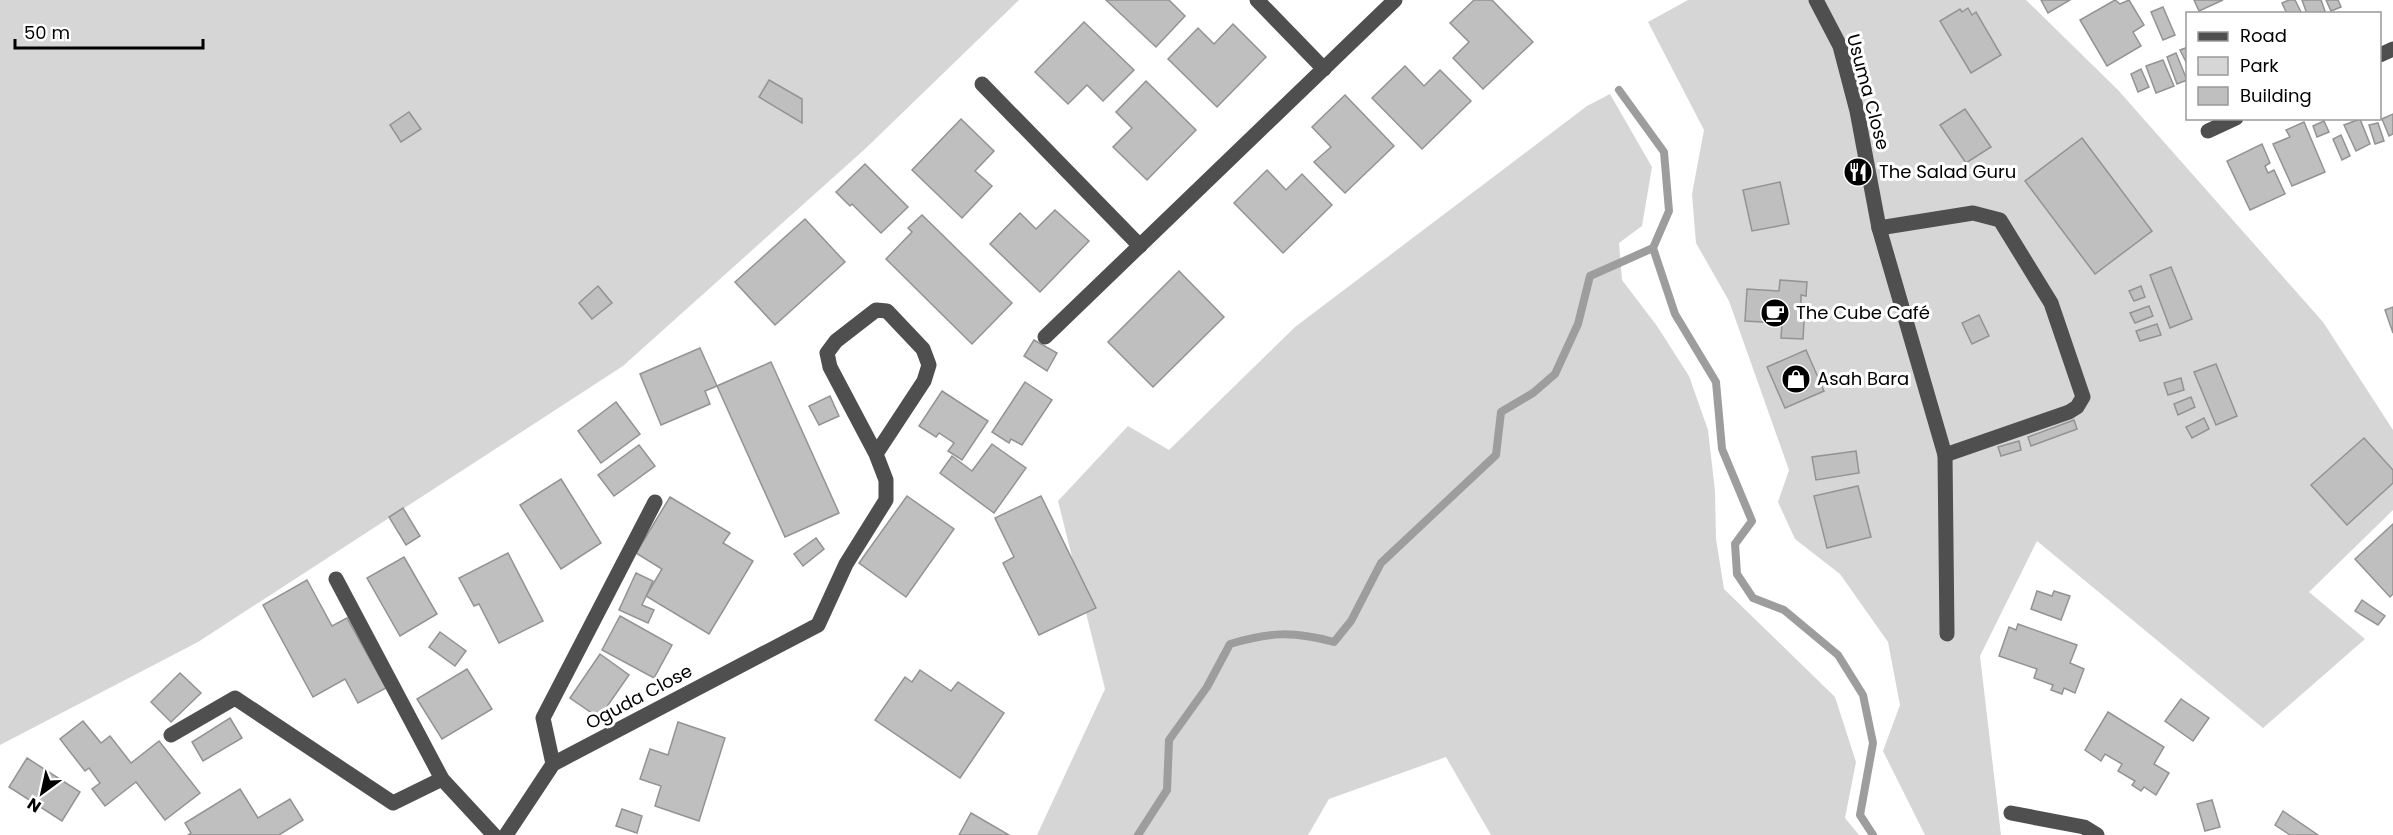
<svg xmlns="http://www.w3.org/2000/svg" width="2393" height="835" font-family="Poppins,sans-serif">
  <rect width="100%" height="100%" fill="#fff"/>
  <!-- green -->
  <g fill="#d6d6d6">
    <polygon points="0,0 1019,0 865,149 623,366 198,642 0,745"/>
    <polygon points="1688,0 2026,0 2118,90 2323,322 2393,430 2393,510 2309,592 2365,639 2263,728 2037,541 1980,656 2001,835 1925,835 1883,751 1900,705 1888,642 1840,574 1795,539 1778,502 1789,470 1729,301 1696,243 1692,194 1704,130 1648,22"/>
    <polygon points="1610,94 1652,167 1642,226 1619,243 1622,280 1657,326 1689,376 1708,430 1715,491 1716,539 1724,589 1835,697 1856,762 1845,818 1859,835 1491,835 1446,757 1329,799 1308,835 1037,835 1105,689 1058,501 1128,426 1169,450 1295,327 1587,106"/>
  </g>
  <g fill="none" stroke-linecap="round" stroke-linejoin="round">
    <!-- stream -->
    <g stroke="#9d9d9d" stroke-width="8">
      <polyline points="1619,90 1664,152 1669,211 1653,248 1675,314 1716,382 1722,449 1752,521 1735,544 1737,574 1753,598 1784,610 1838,655 1863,695 1873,743 1860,815 1873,835"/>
      <path d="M1138 835 1167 790 1169 740 1207 687 1230 644C1270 632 1293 631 1334 642L1351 621 1381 563 1496 455 1501 412 1533 393 1555 374 1578 324 1590 276 1653 248"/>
    </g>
  </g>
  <!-- building -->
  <g fill="#bfbfbf" stroke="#939393" stroke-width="1.5">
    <polygon points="1106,0 1169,0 1185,16 1156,47"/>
    <polygon points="1474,0 1492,0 1533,42 1483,89 1453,58 1469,42 1450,23"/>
    <polygon points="2041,0 2070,0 2048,13"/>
    <polygon points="2115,0 2120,4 2129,0 2144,25 2133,32 2141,46 2107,66 2080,20"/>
    <polygon points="2194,0 2223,0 2199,11"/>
    <polygon points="2289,0 2295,0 2302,14 2287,14 2282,3"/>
    <polygon points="2302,0 2321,0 2326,14 2307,14"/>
    <polygon points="2326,0 2338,0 2341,7 2331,11"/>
    <polygon points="2163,7 2175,35 2163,40 2151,12"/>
    <polygon points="1968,8 1972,15 1976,12 2001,55 1971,73 1940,21 1960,9 1962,12"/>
    <polygon points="1084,22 1134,70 1103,101 1087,85 1068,104 1035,72"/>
    <polygon points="1233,24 1266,57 1217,107 1168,59 1198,28 1214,44"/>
    <polygon points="2188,47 2188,66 2180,50"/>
    <polygon points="2176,53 2187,80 2177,84 2167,57"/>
    <polygon points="2163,60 2174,86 2156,93 2146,66"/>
    <polygon points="1405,66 1424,86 1440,70 1471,101 1422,149 1372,98"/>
    <polygon points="2141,69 2149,87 2138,92 2131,74"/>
    <polygon points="769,80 802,99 802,123 759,97"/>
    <polygon points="1146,81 1196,130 1147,180 1113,147 1132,128 1116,112"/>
    <polygon points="1345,95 1394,146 1345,193 1314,162 1331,147 1312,127"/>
    <polygon points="1965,109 1991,147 1966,163 1940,125"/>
    <polygon points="409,112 421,129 401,142 390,125"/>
    <polygon points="2393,114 2393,134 2389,136 2382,119"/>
    <polygon points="961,119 994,151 975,171 992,186 962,218 912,170"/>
    <polygon points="2360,119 2370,144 2356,151 2344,125"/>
    <polygon points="2324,121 2329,132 2317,137 2313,126"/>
    <polygon points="2304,122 2325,172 2292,186 2273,144 2290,137 2286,130"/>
    <polygon points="2378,123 2384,141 2375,144 2369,125"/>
    <polygon points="2341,135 2350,156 2342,160 2333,139"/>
    <polygon points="2082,138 2152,231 2095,274 2025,181"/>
    <polygon points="2262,144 2270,163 2265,166 2268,173 2274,170 2285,194 2250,210 2227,161"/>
    <polygon points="865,164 908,207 881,233 852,204 850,206 836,192"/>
    <polygon points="1267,170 1286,190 1302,174 1332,205 1283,253 1234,203"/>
    <polygon points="1780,182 1789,224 1752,231 1743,190"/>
    <polygon points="1055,210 1089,241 1040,292 990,244 1020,213 1036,229"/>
    <polygon points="922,215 1012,303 972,344 886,259 912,232 908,228"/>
    <polygon points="805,219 845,262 775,325 735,282"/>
    <polygon points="2171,267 2192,319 2170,328 2150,275"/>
    <polygon points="1179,271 1224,317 1153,387 1108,342"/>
    <polygon points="1780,280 1807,282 1806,296 1801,295 1801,304 1805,304 1803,339 1781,338 1782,323 1745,321 1747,289 1779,291"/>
    <polygon points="598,286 612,303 592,319 579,303"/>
    <polygon points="2141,286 2145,297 2134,301 2129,291"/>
    <polygon points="2149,306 2153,316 2135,323 2130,313"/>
    <polygon points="2393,307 2393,333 2385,310"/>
    <polygon points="1979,315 1989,336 1972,344 1962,323"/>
    <polygon points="2157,324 2161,335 2140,341 2136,331"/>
    <polygon points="1034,340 1057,353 1047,371 1024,356"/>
    <polygon points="700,348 717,386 705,391 710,404 661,425 640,374"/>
    <polygon points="1806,350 1824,391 1785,408 1767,367"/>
    <polygon points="771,362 839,513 785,537 717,386"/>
    <polygon points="2216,364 2237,416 2216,425 2194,372"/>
    <polygon points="2181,378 2184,390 2168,395 2164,383"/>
    <polygon points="1025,382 1052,400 1022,445 1011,439 1009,443 992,432"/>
    <polygon points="942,391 988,421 962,460 948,451 954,443 939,433 936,437 919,426"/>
    <polygon points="830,396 839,416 819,425 809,406"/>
    <polygon points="2191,397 2195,407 2178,415 2174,404"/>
    <polygon points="616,402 640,434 601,463 578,431"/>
    <polygon points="2204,418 2209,429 2192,438 2186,427"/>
    <polygon points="2074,420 2077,429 2031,446 2028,437"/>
    <polygon points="2364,438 2393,470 2393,483 2347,525 2311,485"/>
    <polygon points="2019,441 2021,450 2001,456 1998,447"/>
    <polygon points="992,444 1026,468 994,513 940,473 952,456 972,471"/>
    <polygon points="639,445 655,466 614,496 598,475"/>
    <polygon points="1856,451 1859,473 1816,480 1812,457"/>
    <polygon points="561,479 601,543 561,569 520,505"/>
    <polygon points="1858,486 1871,537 1827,548 1814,496"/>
    <polygon points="907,496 954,529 906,597 859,563"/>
    <polygon points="1041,496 1096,608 1039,635 1003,563 1014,557 995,518"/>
    <polygon points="670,497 730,533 723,543 753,561 709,634 646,596 662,569 636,553"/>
    <polygon points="403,508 420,536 406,545 389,517"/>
    <polygon points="2393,524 2393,594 2390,597 2355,559"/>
    <polygon points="816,538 824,549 803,566 794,554"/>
    <polygon points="508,553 543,621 499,643 479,604 474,606 459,578"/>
    <polygon points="404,557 437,614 400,636 367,578"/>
    <polygon points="636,573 653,581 642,605 654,610 648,623 619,610"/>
    <polygon points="307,580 332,626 347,618 386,688 358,703 345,679 313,697 263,605"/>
    <polygon points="2037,591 2052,596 2054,591 2070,596 2061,620 2031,609"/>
    <polygon points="2362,600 2385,616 2378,625 2355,611"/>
    <polygon points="620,616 672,645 654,678 602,650"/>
    <polygon points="2018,624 2077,645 2070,663 2084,669 2075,693 2064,688 2062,694 2051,690 2053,685 2034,678 2037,669 1999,656 2009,627 2016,630"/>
    <polygon points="440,632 466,651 455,666 429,647"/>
    <polygon points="600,654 629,675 599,718 570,698"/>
    <polygon points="467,669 492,709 442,739 417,699"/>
    <polygon points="920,670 951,691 958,682 1004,713 960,778 875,720 905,677 912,682"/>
    <polygon points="180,673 201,693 171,722 151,702"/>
    <polygon points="2181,699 2209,718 2193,741 2165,721"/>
    <polygon points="2108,712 2164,747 2154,764 2169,773 2156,795 2144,787 2141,791 2132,785 2135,781 2118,771 2122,764 2105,754 2101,761 2085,750"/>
    <polygon points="230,718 242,738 203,761 192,742"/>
    <polygon points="83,721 101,743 110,736 131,763 159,741 200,793 165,820 136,782 105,806 92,789 100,783 89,768 85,771 60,739"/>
    <polygon points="678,722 725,738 699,821 655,806 661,786 640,779 650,749 668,755"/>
    <polygon points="27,758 80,792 62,821 9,787"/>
    <polygon points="240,789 258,818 290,799 303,820 279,835 188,835 191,833 185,823"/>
    <polygon points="2212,800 2220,827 2205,831 2197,804"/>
    <polygon points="622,809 642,816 637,833 616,826"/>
    <polygon points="2283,811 2318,835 2290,835 2275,825"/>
    <polygon points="971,813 1009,835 959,835"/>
  </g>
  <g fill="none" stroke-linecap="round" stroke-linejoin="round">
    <!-- minor -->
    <g stroke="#4f4f4f" stroke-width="15">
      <polyline points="1257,0 1324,69"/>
      <polyline points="1816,0 1840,46 1857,111 1879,228 1973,213 2000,220 2051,303 2083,397 2077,407 2069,412 1945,455"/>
      <polyline points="2380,55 2393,49"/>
      <polyline points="982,84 1140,246"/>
      <polyline points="2208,131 2236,118"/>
      <polyline points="1879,228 1945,455 1947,634"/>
      <polyline points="1045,337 1395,0"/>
      <polyline points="336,579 442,779 494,835"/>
      <polyline points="171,735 235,698 393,803 442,779"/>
      <polyline points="553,764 543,718 655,502"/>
      <polyline points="2011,813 2084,827 2097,835"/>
      <polyline points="506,835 553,764 818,625 846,564 886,500 886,480 876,454 830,367 827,353 836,341 876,310 887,311 923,349 929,365 924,381 876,454"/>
    </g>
  </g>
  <!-- icons -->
  <defs>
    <g id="restaurant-disc" transform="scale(1.5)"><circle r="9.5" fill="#000" stroke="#fff"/><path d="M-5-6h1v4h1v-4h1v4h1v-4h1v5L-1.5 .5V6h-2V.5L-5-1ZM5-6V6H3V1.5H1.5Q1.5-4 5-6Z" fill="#fff"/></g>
    <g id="cafe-disc" transform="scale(1.5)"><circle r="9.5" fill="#000" stroke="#fff"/><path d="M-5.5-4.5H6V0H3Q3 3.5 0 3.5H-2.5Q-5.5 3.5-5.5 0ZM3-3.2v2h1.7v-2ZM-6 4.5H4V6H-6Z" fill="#fff"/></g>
    <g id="shop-disc" transform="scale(1.5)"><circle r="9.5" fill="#000" stroke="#fff"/><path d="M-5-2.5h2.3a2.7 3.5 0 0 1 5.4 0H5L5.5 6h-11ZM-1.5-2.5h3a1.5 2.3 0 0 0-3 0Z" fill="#fff"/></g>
  </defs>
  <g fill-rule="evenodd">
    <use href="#restaurant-disc" x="1858" y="172"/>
    <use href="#cafe-disc" x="1775" y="313"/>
    <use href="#shop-disc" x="1796" y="379"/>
  </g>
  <g text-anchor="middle" stroke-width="6" stroke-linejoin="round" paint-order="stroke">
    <!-- street labels -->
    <g font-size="18" fill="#000" stroke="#fff">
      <text transform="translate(1868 92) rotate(75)" y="6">Usuma Close</text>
      <text transform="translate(639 697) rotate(-28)" y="6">Oguda Close</text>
    </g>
    <!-- poi labels -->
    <g font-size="18" fill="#000" stroke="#fff" text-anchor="start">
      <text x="1879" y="178">The Salad Guru</text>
      <text x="1796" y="319">The Cube Café</text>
      <text x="1817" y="385">Asah Bara</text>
    </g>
  </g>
  <!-- legend -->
  <rect x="2186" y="12" width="195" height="108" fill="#ffffff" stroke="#999999" stroke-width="1.5"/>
  <rect x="2198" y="32" width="30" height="9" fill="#4f4f4f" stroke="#999999" stroke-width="1.5"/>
  <text x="2240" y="42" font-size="18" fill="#000000">Road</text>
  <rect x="2198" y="57" width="30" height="18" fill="#d6d6d6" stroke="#999999" stroke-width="1.5"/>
  <text x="2240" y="72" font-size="18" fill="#000000">Park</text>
  <rect x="2198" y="87" width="30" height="18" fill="#bfbfbf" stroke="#999999" stroke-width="1.5"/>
  <text x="2240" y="102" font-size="18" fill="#000000">Building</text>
  <!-- north arrow -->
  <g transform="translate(42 793) rotate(213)" stroke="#ffffff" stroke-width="4.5" paint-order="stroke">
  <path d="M0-4.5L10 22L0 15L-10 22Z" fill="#000000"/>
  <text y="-9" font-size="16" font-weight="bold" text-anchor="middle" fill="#000000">N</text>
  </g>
  <!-- scale -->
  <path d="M15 39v9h188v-9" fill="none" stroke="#000000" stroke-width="3"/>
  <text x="24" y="39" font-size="18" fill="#000000" stroke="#ffffff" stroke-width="4.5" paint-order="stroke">50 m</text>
</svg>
